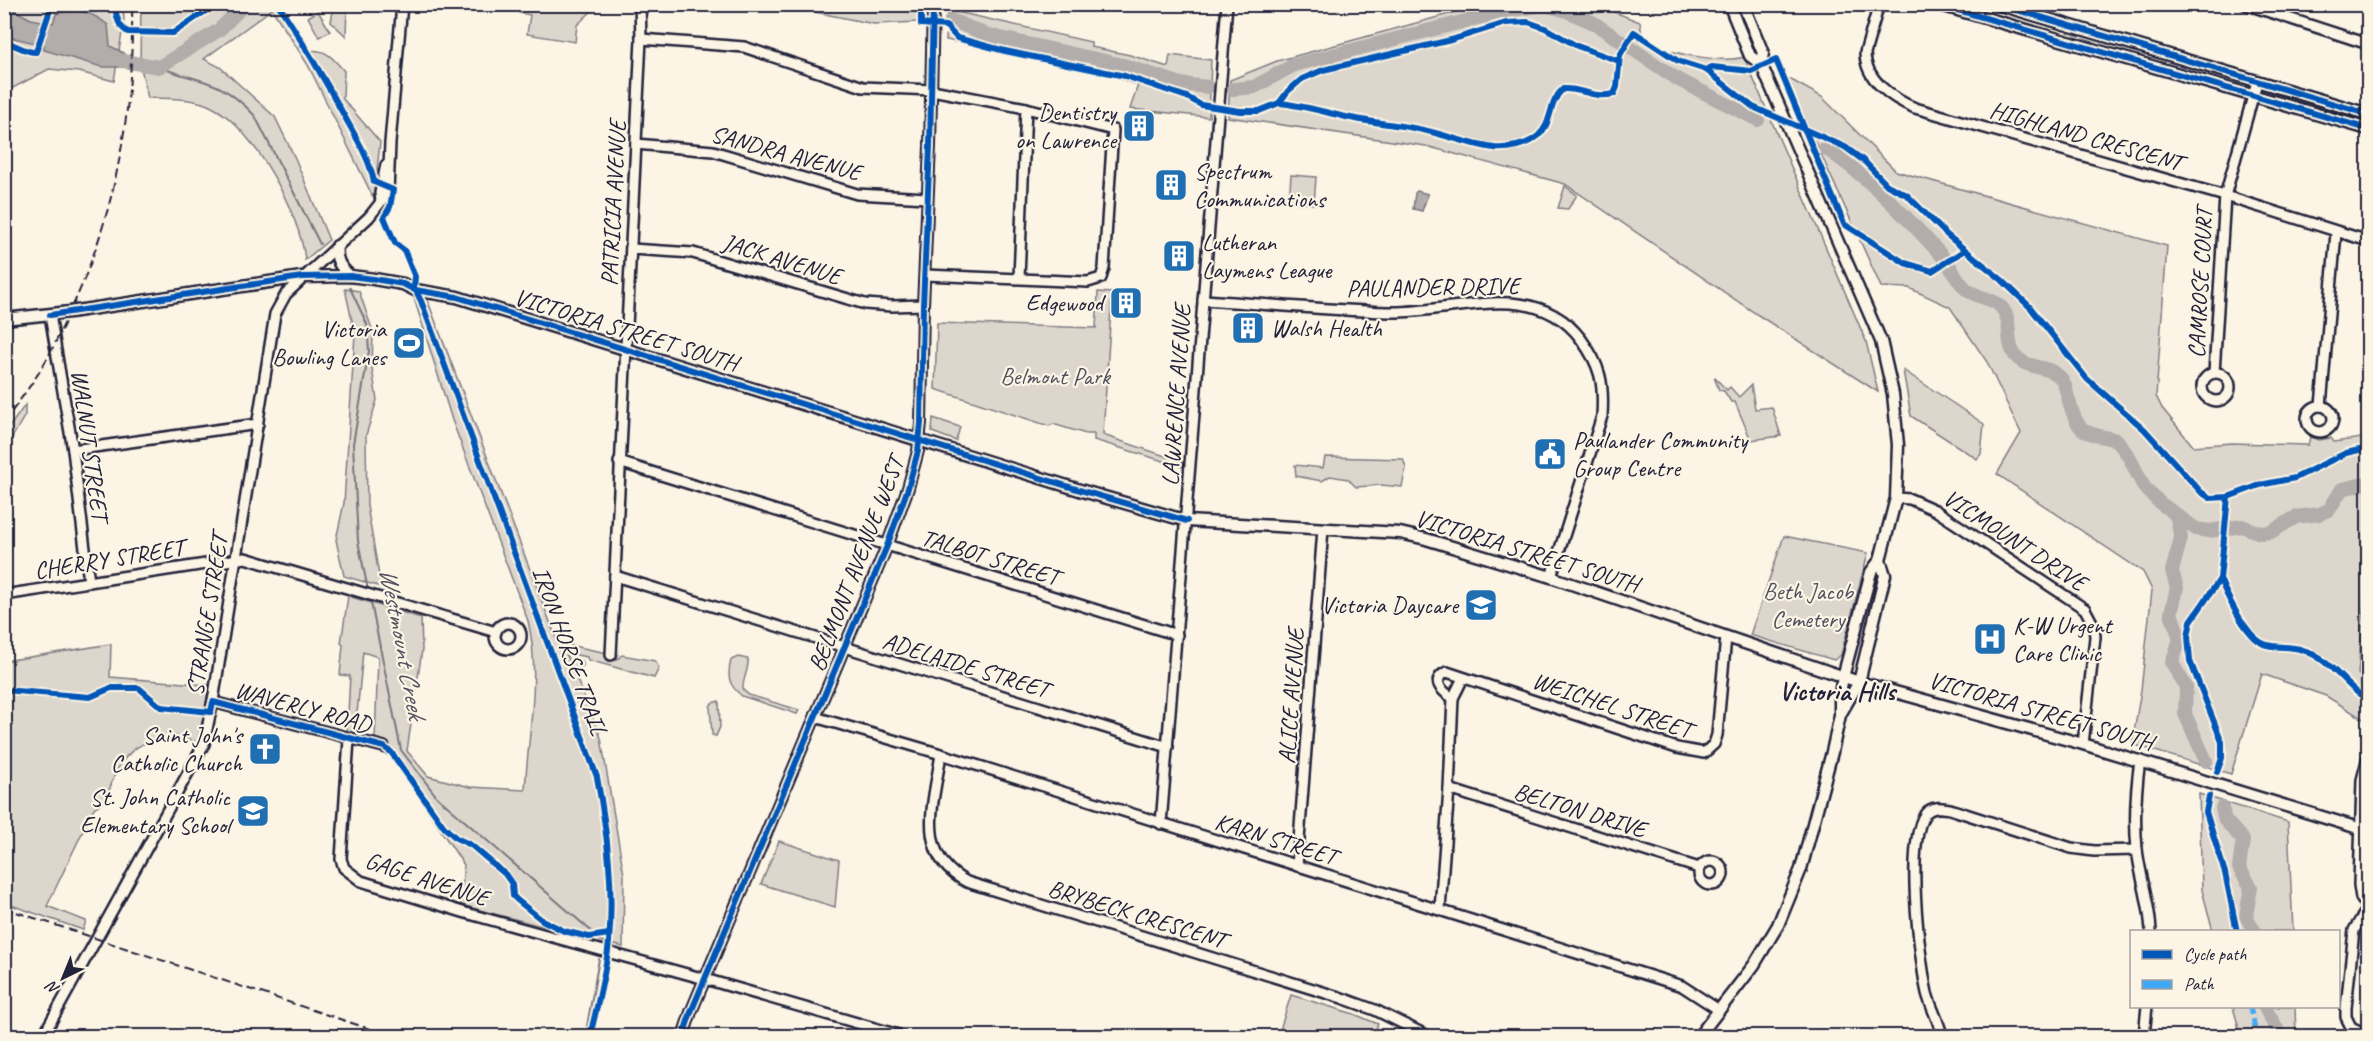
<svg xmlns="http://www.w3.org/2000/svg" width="2373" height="1041" viewBox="0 0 2373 1041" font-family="Caveat,sans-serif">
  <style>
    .green { fill: #dcd6cc; stroke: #7f7c84; stroke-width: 1.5 }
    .water { fill: #b2adab; stroke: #78757e; stroke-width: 1.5 }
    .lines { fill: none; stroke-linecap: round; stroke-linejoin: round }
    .stream { stroke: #78757e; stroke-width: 2 }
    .river { stroke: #b2adab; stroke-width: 14 }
    .minor-casing { stroke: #22223b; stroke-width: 14 }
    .major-casing { stroke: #22223b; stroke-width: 15 }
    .minor { stroke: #fcf5e5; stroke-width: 9 }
    .major { stroke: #fcf5e5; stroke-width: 10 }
    .rail { stroke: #22223b; stroke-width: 2; stroke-dasharray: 9 4.5; stroke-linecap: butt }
    .quiet { stroke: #3fa9f5; stroke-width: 4.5; stroke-dasharray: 9 4.5; stroke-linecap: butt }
    .cycleway-casing { stroke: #fcf5e5; stroke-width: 10 }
    .cycleway { stroke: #0057b8; stroke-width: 6 }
    .labels { text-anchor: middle; stroke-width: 4.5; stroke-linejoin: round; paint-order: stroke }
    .poi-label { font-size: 24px; fill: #22223b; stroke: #fcf5e5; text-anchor: end }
    .street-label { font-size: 24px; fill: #22223b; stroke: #fcf5e5 }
    .park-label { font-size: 24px; fill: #504f5f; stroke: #fcf5e5 }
    .water-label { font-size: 26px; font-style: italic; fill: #545362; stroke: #fcf5e5 }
    .neighbourhood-label { font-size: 26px; font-weight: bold; fill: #22223b; stroke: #fcf5e5 }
  </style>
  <rect width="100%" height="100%" fill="#fcf5e5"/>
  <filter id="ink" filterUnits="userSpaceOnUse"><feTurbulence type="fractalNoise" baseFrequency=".0167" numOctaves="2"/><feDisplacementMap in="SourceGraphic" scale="12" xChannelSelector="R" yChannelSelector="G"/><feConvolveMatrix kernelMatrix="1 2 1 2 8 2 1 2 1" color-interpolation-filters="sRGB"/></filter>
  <g filter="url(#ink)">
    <g class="green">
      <polygon points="4,5 123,5 124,21 114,81 79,72 49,69 5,92"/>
      <path d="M141,5h133l31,47c19,-6 28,6 39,19l-1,28 37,43 -6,57 -66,-134 -36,-56 -68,50 16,8 55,50 20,41 34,82 -24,20c-4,-45 -52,-133 -93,-153 -19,-10 -43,-8 -64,-9l-8,-34z"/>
      <polygon points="334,5 347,5 346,36 331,22"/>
      <polygon points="520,5 520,4 598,5 577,25 575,42 527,34 530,15 519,13"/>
      <polygon points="780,5 920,5 919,22 874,24"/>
      <path d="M1482,5h114l44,17 2,13c5,4 12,11 19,13 20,7 63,15 83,9l122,284 12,51 -120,-77 -193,-131 -139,-38 -198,-29 2,-37 47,-19z"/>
      <polygon points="948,10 1091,42 1091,47 1130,55 1168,67 1170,55 1211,60 1209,117 1130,109 1138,85 1101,73 946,40"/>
      <polygon points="318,11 330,31 319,37 308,17"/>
      <polygon points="1786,77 1822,97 1896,171 2167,246 2156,396 2162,408 2193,446 2232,443 2308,445 2310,437 2319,440 2331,438 2334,442 2368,437 2368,559 2358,674 2368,681 2368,722 2326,696 2262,674 2231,774 2132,744 2141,690 2152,590 2143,572 1997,474 2021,433 1987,362 1950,307 1909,288 1881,287"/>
      <polygon points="1291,175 1316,177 1314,204 1289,202"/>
      <polygon points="1565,186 1577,195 1568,209 1558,208"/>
      <polygon points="345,289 359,291 373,332 372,368 377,400 366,435 367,506 381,587 344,576 336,540 344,503 355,334"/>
      <polygon points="1098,292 1112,293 1103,435 1183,462 1183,467 1094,440 1094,434 1086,434 1053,424 1049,426 935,389 937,323 1096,328"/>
      <path d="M414,298l13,1 131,344 60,12 -3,6 7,-6 33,6 4,7 -5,10 -66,-18 -1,-3 -21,-4 3,8 9,-2 5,3v4l-10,4 28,68 23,137 -1,72 -163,-42 4,-40 -73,-109 -7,-2 2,-11 -11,-3 3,-83 -15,-5 -8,82 -8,-2 3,-56 -10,-1 3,-30 -2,-2 7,-47 73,22 1,32 -15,101 21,25 42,11 55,3c3,-55 16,-116 3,-169l-76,-201z"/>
      <polygon points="1903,370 1984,424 1981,454 1977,459 1911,416"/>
      <polygon points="1714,377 1727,390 1730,387 1739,397 1751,385 1755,409 1772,407 1781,436 1751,440 1735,402 1731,402 1724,391 1719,390"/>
      <polygon points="25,405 25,415 5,450 5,433"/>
      <polygon points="933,418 960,427 956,441 932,432"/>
      <polygon points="1325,457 1403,459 1406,468 1402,487 1381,485 1356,487 1348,479 1330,476 1322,481 1296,476 1295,465 1323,468"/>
      <polygon points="1784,536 1868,553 1841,655 1834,660 1750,635"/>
      <path d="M111,644l-1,33 99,8 -9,58 -24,-7 -3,4c-40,-4 -58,24 -66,59l-13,9 -47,98 39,15 -3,9 -78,-27v-242z"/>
      <path d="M738,657l10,2c1,12 -6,20 -5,31l6,5 50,15 -2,4 -55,-18c-14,-11 -15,-20 -11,-36z"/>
      <polygon points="719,701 720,727 716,736 712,735 710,707 712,703"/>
      <polygon points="2199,794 2288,822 2293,931 2213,931 2202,890"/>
      <polygon points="779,841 839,860 835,907 761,884"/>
      <polygon points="1291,995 1354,1014 1378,1024 1373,1036 1278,1036"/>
      <polygon points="2233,1007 2295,1007 2296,1036 2241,1036"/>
    </g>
    <g class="water">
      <path d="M4,5l27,14 22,4 3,-9c20,-7 36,-2 52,11l2,21 14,7 -1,14h-21l-58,-17v-5l-39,-9z"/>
      <polygon points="1417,191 1428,194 1422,211 1413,209 1415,193"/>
    </g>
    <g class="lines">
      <g class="stream">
        <path d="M159,67c44,17 60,10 96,49l65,128"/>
        <polyline points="350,288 367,324 369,351 353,444 358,541 368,590"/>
        <polyline points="370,598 401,750 437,797 590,930"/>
        <polyline points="587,1026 599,959"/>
      </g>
      <g class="river">
        <polyline points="910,4 918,7"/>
        <polyline points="951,20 987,35 1123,65 1181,84 1208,87"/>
        <polyline points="123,61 159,67 219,30 245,4"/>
        <polyline points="1233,89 1254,87 1294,65 1505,11 1545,5 1567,11 1594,23 1677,79 1758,120"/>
        <path d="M1825,148c42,27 84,71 117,108 9,10 15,24 24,33 10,9 24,8 33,16 15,13 6,32 14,47 10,19 33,11 47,25 5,5 6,13 8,21 11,37 13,33 49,42l12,17 15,30 16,16 36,26 13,2 33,-5 18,7 11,-1 25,-15 23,-3 10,-4 13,-21 26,-6"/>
        <polyline points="2176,514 2181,538 2172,571 2177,588 2171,613 2180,639 2172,663 2186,687 2185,714 2206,761"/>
        <polyline points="2222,808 2225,820 2243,840 2239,868 2251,887 2246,916 2255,932"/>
        <polyline points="2264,1006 2277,1029 2277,1036"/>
      </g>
      <g class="minor-casing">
        <g id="minor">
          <path d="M1879,4l-14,49c0,27 28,46 50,55l310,88 143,45"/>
          <polyline points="2245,4 2368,44"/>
          <polyline points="641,39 744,47 863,87 932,90 1026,108 1113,130 1104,268 1101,278 1088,282 925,275"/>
          <polyline points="636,144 713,151 857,194 927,198"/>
          <polyline points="381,201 380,193 386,165"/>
          <polyline points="631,249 693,253 865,304 892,306 923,305"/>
          <polyline points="1019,278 1026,108"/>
          <path d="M1203,300c62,4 124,10 186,12 65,2 146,-35 192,27 20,27 23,44 21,77l-51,161"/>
          <polyline points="50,315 73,450 89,582"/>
          <polyline points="2214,373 2225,196 2257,82"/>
          <circle cx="2216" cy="387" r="14"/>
          <polyline points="2321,406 2336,233"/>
          <circle cx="2320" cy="419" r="13"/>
          <polyline points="73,450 258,424"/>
          <polyline points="619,462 1177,635"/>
          <polyline points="1896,498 1910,499 1935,510 2085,609 2094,626 2095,637 2083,744"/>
          <polyline points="615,576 1168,747"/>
          <polyline points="4,595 245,558 496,632"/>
          <circle cx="508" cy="636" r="13"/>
          <polyline points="611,655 641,39 640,4"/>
          <path d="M1453,698c-10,-6 -24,-18 -6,-26l230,76 27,5 10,-9 3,-9 9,-98"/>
          <polyline points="213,702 384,747"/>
          <polyline points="815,717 941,754 1682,986 1719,1010"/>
          <polyline points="349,739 341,859 344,868 361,881 466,913 705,979 902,1036"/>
          <path d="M941,754c-7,48 -27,101 26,128l375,116 33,12 53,26"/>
          <polyline points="2368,757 2362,780 2359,885 2361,898 2368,909"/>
          <path d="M2140,760c-4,29 -6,60 -3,89 3,28 13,54 14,83"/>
          <polyline points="1449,789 1699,868"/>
          <polyline points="1161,824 1227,4"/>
          <circle cx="1711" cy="873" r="12"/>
          <polyline points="1297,866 1323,529"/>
          <polyline points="2368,908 2354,930 2346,1008 2346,1017 2351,1027 2368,1035"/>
          <polyline points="1440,909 1449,789 1453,698 1463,678"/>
          <polyline points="43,1036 204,744 214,695 275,314 286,294 369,217 388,193 390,143 402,4"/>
          <polyline points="683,1036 691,1012 887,546 908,488 918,451 921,423 923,305 930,146 933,4"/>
          <path d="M1942,1036c-3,-15 -11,-28 -15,-43 -7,-32 -24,-161 1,-182 7,-5 15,-3 22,-2l121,39 23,3 43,-1"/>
          <polyline points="2144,1036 2147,1006"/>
        </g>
      </g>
      <g class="major-casing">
        <g id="major">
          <polyline points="1743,4 1763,53 1761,64"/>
          <polyline points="1937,4 2368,129"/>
          <polyline points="1997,4 2368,114"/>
          <path d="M337,246c-2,14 3,21 13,30"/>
          <polyline points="4,319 70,312 302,277 350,276 374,279 403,284 415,290 457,297 1083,491 1187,521 1400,533 1426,539 1551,577 1859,682 2083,744 2368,831"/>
          <polyline points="1841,713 1859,682 1885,575 1880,560"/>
          <polyline points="1699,1036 1754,965 1778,925 1801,869 1832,752 1840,715 1840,693 1843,677 1871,572 1880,560 1896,498 1898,445 1893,394 1881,341 1761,64 1750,56 1729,4"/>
        </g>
      </g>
      <use href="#minor" class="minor"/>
      <use href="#major" class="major"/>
      <g class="rail">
        <path d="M4,422c11,-15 22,-30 32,-45 11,-17 20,-35 28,-53 50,-100 70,-208 68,-320"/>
        <polyline points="4,908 391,1036"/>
      </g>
      <polyline class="quiet" points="2250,1006 2257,1036"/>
      <g class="cycleway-casing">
        <g id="cycleway">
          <path d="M114,4c3,12 3,22 14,28l45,1 43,-29"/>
          <path d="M278,4c25,38 47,76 68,115 11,20 24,41 28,63l19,8 -3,17 -6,10 11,26 9,7 11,27 -1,10 7,14 176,476c10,54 17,109 12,165 -3,31 -12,64 -19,94"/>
          <polyline points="921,4 921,24 946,26 957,38 1005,51 1125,76 1187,97 1201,105 1240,111 1259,111 1279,103 1288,91 1302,79 1323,70 1451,40 1506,23 1528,22 1545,28 1577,46 1619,61"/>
          <polyline points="1937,4 2368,129"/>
          <polyline points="1997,4 2368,114"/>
          <path d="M4,42c12,2 22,11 32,10l16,-48"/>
          <polyline points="1706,70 1712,67 1751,71 1776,60 1844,224 1905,263 1932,271 1965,250"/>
          <path d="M1279,103c23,2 44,9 67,14 25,6 52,7 77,13 24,5 47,15 72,18 14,1 32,-3 43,-12 15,-13 10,-34 25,-47 20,-1 29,10 51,5l3,-7 3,-32 14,-23 44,29 28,9 47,37 92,40 19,14 23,24 20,10 40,40 55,45 28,27 57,72 57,50 57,63 9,6 18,-1 32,-12 35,-7 51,-25 22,-5"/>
          <polyline points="50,315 302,277 350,276 374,279 403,284 415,290 457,297 1083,491 1187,521"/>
          <path d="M2220,579c7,17 28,62 47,66 19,4 29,-1 49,11 20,11 32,33 52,44"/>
          <polyline points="4,690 90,697 111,688 139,688 161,707 211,712 213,702 384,747 391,752 444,827 456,838 471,845 505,874 512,884 513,896 517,900 542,920 564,931 589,937 609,934"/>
          <polyline points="2217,772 2222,758 2222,742 2190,661 2188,636 2191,621 2220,579 2228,497"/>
          <polyline points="2209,796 2206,812 2225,873 2237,932"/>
          <polyline points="683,1036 691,1012 887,546 908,488 918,451 921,423 923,305 930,146 933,4"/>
        </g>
      </g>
      <use href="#cycleway" class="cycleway"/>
    </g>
  </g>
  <defs>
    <g id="building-square" transform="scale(1.725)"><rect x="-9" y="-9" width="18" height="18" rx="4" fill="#1f6fb2" stroke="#fcf5e5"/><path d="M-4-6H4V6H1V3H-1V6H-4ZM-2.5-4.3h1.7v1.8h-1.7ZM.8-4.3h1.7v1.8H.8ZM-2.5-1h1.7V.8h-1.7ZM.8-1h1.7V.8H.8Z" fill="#fff"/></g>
    <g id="stadium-square" transform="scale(1.725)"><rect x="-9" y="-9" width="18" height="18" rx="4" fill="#1f6fb2" stroke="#fcf5e5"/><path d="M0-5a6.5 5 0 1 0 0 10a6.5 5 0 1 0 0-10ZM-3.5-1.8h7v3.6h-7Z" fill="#fff"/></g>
    <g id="civic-square" transform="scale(1.725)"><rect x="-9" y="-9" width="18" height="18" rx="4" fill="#1f6fb2" stroke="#fcf5e5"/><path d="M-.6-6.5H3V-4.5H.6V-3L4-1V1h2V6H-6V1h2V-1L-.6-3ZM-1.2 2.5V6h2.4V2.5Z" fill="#fff"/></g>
    <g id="school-square" transform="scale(1.725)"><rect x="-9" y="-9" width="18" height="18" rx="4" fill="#1f6fb2" stroke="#fcf5e5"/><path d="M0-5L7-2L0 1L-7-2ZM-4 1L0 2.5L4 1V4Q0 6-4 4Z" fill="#fff"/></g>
    <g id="hospital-square" transform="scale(1.725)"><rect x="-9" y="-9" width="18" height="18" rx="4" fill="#1f6fb2" stroke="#fcf5e5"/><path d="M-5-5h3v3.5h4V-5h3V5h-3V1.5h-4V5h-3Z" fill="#fff"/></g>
    <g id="church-square" transform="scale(1.725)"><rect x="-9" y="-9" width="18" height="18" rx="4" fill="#1f6fb2" stroke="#fcf5e5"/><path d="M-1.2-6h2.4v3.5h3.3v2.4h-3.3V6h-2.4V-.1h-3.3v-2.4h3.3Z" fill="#fff"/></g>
  </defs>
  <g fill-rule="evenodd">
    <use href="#building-square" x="1139" y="126"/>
    <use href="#building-square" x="1171" y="185"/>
    <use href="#building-square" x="1179" y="256"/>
    <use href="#building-square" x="1126" y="303"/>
    <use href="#building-square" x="1248" y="328"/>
    <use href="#stadium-square" x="409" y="343"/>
    <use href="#civic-square" x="1550" y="454"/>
    <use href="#school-square" x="1481" y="605"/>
    <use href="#hospital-square" x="1990" y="639"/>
    <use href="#church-square" x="265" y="749"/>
    <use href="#school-square" x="253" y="811"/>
  </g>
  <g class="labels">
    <g class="poi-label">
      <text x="1116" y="120">Dentistry<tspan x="1116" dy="28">on Lawrence</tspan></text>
      <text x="1194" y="179" text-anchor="start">Spectrum<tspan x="1194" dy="28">Communications</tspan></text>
      <text x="1202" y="250" text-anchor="start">Lutheran<tspan x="1202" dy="28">Laymens League</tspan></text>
      <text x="1103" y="311">Edgewood</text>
      <text x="1271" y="336" text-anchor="start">Walsh Health</text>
      <text x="386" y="337">Victoria<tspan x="386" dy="28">Bowling Lanes</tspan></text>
      <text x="1573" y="448" text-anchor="start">Paulander Community<tspan x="1573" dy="28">Group Centre</tspan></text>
      <text x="1458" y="613">Victoria Daycare</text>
      <text x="2013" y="633" text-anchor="start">K-W Urgent<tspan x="2013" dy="28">Care Clinic</tspan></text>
      <text x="242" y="743">Saint John's<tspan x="242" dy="28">Catholic Church</tspan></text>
      <text x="230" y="805">St. John Catholic<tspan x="230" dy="28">Elementary School</tspan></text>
    </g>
    <g class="street-label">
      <text transform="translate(2086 136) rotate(16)" y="8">HIGHLAND CRESCENT</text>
      <text transform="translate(786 153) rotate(15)" y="8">SANDRA AVENUE</text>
      <text transform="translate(613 203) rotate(-87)" y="8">PATRICIA AVENUE</text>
      <text transform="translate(782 259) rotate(17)" y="8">JACK AVENUE</text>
      <text transform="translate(2200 283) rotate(-87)" y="8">CAMROSE COURT</text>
      <text transform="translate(1433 287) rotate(-1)" y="8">PAULANDER DRIVE</text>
      <text transform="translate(626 330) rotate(17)" y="8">VICTORIA STREET SOUTH</text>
      <text transform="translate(1176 395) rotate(-86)" y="8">LAWRENCE AVENUE</text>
      <text transform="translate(90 445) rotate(82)" y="8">WALNUT STREET</text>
      <text transform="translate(2015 540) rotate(33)" y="8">VICMOUNT DRIVE</text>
      <text transform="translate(1527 551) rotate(17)" y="8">VICTORIA STREET SOUTH</text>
      <text transform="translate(990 557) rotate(17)" y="8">TALBOT STREET</text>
      <text transform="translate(109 559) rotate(-9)" y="8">CHERRY STREET</text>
      <text transform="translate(856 564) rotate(-69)" y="8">BELMONT AVENUE WEST</text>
      <text transform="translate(207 615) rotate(-81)" y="8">STRANGE STREET</text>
      <text transform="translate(570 651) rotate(70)" y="8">IRON HORSE TRAIL</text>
      <text transform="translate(966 665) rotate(17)" y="8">ADELAIDE STREET</text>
      <text transform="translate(1291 696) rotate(-86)" y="8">ALICE AVENUE</text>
      <text transform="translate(1612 705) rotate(18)" y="8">WEICHEL STREET</text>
      <text transform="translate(303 707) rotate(15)" y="8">WAVERLY ROAD</text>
      <text transform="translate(2041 711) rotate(16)" y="8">VICTORIA STREET SOUTH</text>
      <text transform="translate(1580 810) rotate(17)" y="8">BELTON DRIVE</text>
      <text transform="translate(1276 839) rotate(17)" y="8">KARN STREET</text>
      <text transform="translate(427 879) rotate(18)" y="8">GAGE AVENUE</text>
      <text transform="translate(1137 914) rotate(17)" y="8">BRYBECK CRESCENT</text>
    </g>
    <g class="park-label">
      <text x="1055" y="384">Belmont Park</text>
      <text x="1808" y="599">Beth Jacob<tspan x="1808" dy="28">Cemetery</tspan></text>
    </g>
    <g class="water-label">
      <text transform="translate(403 643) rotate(79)" y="9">Westmount Creek</text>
    </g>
    <g class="neighbourhood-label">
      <text x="1837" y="700">Victoria Hills</text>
    </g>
  </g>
  <rect width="2373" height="1041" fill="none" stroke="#fcf5e5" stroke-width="24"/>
  <rect x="12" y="12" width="2349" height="1017" fill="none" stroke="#22223b" stroke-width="2" filter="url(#ink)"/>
  <rect x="2130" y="930" width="210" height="78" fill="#fcf5e5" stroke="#a5a1a1" stroke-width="1.5"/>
  <rect x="2142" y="950" width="30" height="9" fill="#0057b8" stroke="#a5a1a1" stroke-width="1.5"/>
  <text x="2184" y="960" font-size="18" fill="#22223b">Cycle path</text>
  <rect x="2142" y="980" width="30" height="9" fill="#3fa9f5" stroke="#a5a1a1" stroke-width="1.5"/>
  <text x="2184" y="990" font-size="18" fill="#22223b">Path</text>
  <g transform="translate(63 978) rotate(223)" stroke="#fcf5e5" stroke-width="4.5" paint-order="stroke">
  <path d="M0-4.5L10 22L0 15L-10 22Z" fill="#22223b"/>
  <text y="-9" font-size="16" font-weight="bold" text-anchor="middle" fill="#22223b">N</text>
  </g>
</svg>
